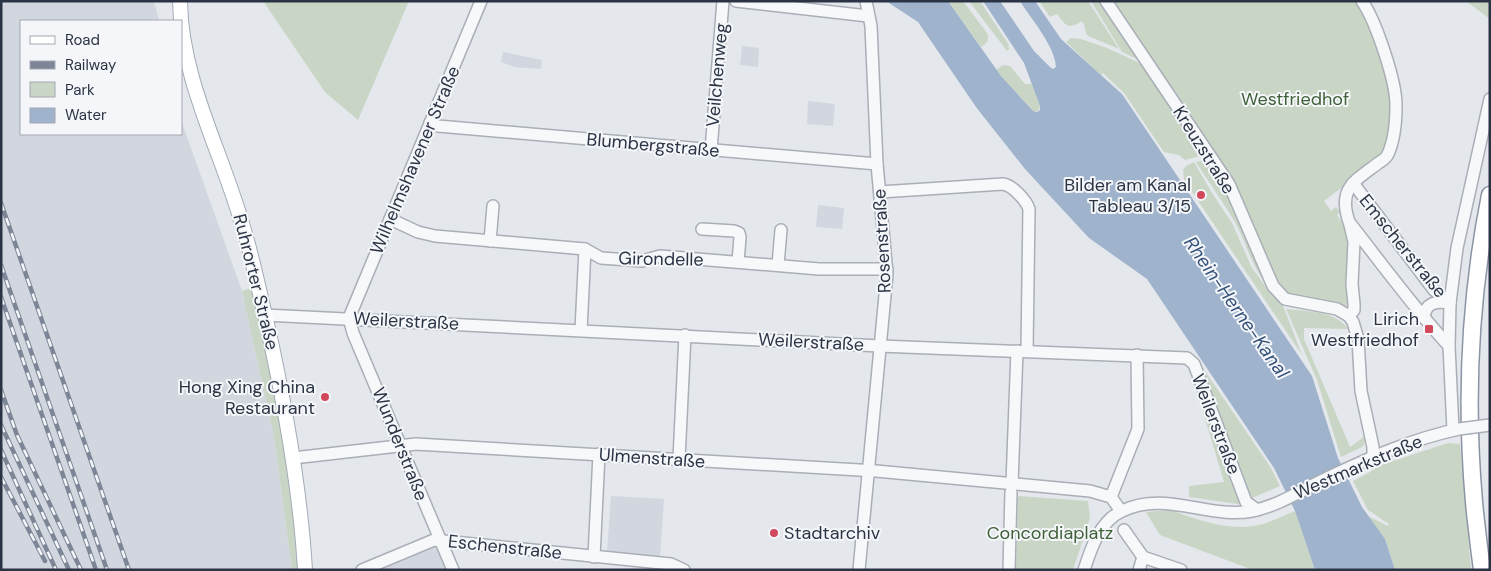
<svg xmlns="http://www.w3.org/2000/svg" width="1491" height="571" viewBox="0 0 1491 571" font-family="'DM Sans',sans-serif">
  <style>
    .built { fill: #d2d6de }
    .green { fill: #c9d6c5 }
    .water { fill: #9fb4cc }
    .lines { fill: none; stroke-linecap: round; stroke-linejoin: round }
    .minor-casing { stroke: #a9aeb7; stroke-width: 14 }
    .major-casing { stroke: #a3abb8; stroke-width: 16 }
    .highway-casing { stroke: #8b94a3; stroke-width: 19 }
    .minor { stroke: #f7f8fa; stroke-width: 11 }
    .major { stroke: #fff; stroke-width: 14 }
    .highway { stroke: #fff; stroke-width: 16 }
    .rail-casing { stroke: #7d8696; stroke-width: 4.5 }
    .rail { stroke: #f4f6f9; stroke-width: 2.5; stroke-dasharray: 8; stroke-linecap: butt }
    .minor-bridge-casing { stroke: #a9aeb7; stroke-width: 14; stroke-linecap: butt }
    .minor-bridge { stroke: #f7f8fa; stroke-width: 11 }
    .poi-dot { fill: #d1495b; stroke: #f4f6f9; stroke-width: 2 }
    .labels { text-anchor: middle; stroke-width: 4; stroke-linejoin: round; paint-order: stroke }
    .street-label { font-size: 18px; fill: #2b3445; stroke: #f4f6f9 }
    .park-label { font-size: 18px; fill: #3f6138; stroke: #f4f6f9 }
    .poi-label { font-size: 18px; fill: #2b3445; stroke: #f4f6f9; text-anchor: end }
    .water-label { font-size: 19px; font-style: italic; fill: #34527a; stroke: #f4f6f9 }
  </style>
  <rect width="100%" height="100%" fill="#e4e7ec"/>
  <g class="built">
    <polygon points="1,1 154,1 159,21 21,21 21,134 181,134 181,120 242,291 274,436 292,570 1,570"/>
    <polygon points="742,46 759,48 758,67 740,65"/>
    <polygon points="503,52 542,60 541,69 515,67 501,62"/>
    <polygon points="808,101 835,104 833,126 807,124"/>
    <polygon points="818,205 844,208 842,229 816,227"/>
    <polygon points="611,496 664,499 660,556 607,553"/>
    <polygon points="436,546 446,570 380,570"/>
  </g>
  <g class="green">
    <polygon points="263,1 409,1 358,120 325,92"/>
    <path d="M948,1h15l24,32c3,7 -1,11 -6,14z"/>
    <polygon points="969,1 980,1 1009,45 1008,47 1010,48 1007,51"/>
    <path d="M1039,1h49l31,48 -31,-13c-4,-5 -2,-10 -6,-15 -14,9 -16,5 -25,-7l-7,3z"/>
    <polygon points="1091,1 1103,1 1139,60 1122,52"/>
    <polygon points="1110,1 1359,1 1371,22 1395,105 1385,155 1324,201 1331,211 1336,207 1340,212 1337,215 1347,229 1351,239 1349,308 1336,302 1293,295 1283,290 1277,284 1255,236"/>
    <polygon points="1466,1 1490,1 1490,19"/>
    <polygon points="1071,38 1081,39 1107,48 1142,64 1204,155 1185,160 1179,155 1164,152 1124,93 1103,73 1101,75 1066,42"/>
    <polygon points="1003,65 1010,66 1025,84 1032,84 1040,106 1038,111 1033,111 1001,76 996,70"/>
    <path d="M1205,160l5,2 66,132c-24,-22 -26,-43 -40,-70 -12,-21 -27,-41 -40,-62z"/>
    <polygon points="1194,162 1212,193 1232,223 1252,268 1266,287 1279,300 1284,308 1302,355 1184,180 1183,170 1186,166"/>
    <polygon points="254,287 288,459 299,570 292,570 274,436 242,291"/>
    <path d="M1287,309c24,3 45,1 62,20l-45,-1v11l46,108 15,-11 -1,9 -2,2 -21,10 -24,-77 -30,-69z"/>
    <polygon points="1194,355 1271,468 1280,486 1238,504 1189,497 1189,486 1224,482 1189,365"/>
    <polygon points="1448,443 1460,444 1471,570 1395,570 1385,539 1368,516 1388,526 1389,524 1368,510 1353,481 1370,472 1378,466"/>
    <polygon points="1018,496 1088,501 1090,518 1073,570 1016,570"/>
    <path d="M1171,510c26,10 55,20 83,16 14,-2 28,-10 41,-15l20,59h-62l-93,-35 -14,-23z"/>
  </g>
  <path class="water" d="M886,1h62l53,75 32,35 4,1 3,-2v-4l-16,-43 -41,-62h17l34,50 17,17 2,1 3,-2c-1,-21 -25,-48 -36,-66h15l26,38 61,55 190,282 26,82 24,49 23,32 10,31h-80l-20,-59 -21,-43 -127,-189 -58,-41 -64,-69 -49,-62 -58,-85z"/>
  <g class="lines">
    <g class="minor-casing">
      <g id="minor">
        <polyline points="736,1 868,16"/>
        <polyline points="1106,1 1229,184 1273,286 1285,299 1337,309 1349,316 1353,322 1358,339 1361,391 1373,447 1373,457"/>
        <path d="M1362,1c14,20 34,80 34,104 0,15 -2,36 -8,49 -2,5 -7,7 -11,10 -24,18 -39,25 -28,58 33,42 64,85 100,124"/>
        <polyline points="430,123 438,126 877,164"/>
        <polyline points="711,150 723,1"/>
        <polyline points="1353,183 1434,290 1450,303"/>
        <path d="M880,192l123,-8c9,1 23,16 26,25l-2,142"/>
        <polyline points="390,219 418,232 435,236 585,249 601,258 642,261 660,256 819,269 887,269"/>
        <polyline points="702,229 734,231 739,233 740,237 738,262"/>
        <polyline points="490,241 493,206"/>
        <polyline points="778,265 781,230"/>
        <polyline points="265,315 880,346 1187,358 1194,364 1246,502 1257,510"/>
        <polyline points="1349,316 1354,310 1354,304 1352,284 1354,242 1350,225"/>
        <path d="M1424,318c1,-16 13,-17 26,-15"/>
        <polyline points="581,330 585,249"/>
        <polyline points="1453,430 1449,346 1450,303 1457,248 1490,99"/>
        <polyline points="293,458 416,444 876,471 1090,491 1111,497 1121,511"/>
        <polyline points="679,459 685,335"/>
        <polyline points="1012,483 1017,351"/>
        <polyline points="1111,497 1138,429 1137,355"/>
        <polyline points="1124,530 1143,557 1181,570"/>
        <polyline points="594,557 599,454"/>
        <polyline points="362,570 434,540 671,564 684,570"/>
        <polyline points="453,570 353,333 349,318 481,1"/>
        <polyline points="859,570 887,274 877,164 871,26 866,1"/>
        <polyline points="1009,570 1011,492"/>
        <path d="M1084,570c7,-22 16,-49 38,-59 43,-21 86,8 130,0 26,-5 50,-21 73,-32 44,-21 87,-40 134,-50"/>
        <polyline points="1139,570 1143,557"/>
      </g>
    </g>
    <g class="major-casing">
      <path id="major" d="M180,1c1,79 42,151 63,226 9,29 15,59 22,88 19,84 35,169 40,255"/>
    </g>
    <g class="highway-casing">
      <path id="highway" d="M1482,570c-3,-23 -6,-46 -8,-68 -9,-102 -4,-207 16,-307"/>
    </g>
    <use href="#minor" class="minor"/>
    <use href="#major" class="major"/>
    <use href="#highway" class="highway"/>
    <g class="rail-casing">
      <g id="rail">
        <polyline points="1,203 129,570"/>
        <polyline points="1,265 107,570"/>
        <polyline points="1,297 96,570"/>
        <polyline points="1,390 17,435 81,570"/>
        <polyline points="1,425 69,570"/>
        <polyline points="1,450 56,570"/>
        <polyline points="1,477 45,561"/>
      </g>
    </g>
    <use href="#rail" class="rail"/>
    <g class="minor-bridge-casing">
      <polyline id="minor-bridge" points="1459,429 1490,425"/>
    </g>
    <use href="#minor-bridge" class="minor-bridge"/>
  </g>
  <g class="poi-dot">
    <circle cx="1201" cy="195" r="5"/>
    <rect x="1424" y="324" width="10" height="10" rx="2.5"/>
    <circle cx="325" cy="397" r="5"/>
    <circle cx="774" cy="533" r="5"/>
  </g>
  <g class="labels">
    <g class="street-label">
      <text transform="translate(717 75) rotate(-85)" y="6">Veilchenweg</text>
      <text transform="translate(653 145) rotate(5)" y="6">Blumbergstraße</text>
      <text transform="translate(1204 150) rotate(58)" y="6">Kreuzstraße</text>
      <text transform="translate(415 160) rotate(-67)" y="6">Wilhelmshavener Straße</text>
      <text transform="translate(882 241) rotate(-93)" y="6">Rosenstraße</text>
      <text transform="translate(1403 246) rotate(51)" y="6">Emscherstraße</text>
      <text transform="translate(661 259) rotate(1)" y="6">Girondelle</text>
      <text transform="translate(256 282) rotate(76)" y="6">Ruhrorter Straße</text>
      <text transform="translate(406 321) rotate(3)" y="6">Weilerstraße</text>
      <text transform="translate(811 342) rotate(3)" y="6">Weilerstraße</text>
      <text transform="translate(1216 424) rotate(69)" y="6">Weilerstraße</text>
      <text transform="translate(400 444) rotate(68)" y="6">Wunderstraße</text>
      <text transform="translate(652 458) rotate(4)" y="6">Ulmenstraße</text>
      <text transform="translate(1358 467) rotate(-23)" y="6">Westmarkstraße</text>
      <text transform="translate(505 547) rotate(6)" y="6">Eschenstraße</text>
    </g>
    <g class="park-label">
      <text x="1295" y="105">Westfriedhof</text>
      <text x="1050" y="539">Concordiaplatz</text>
    </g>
    <g class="poi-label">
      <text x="1191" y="191">Bilder am Kanal<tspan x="1191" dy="21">Tableau 3/15</tspan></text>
      <text x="1419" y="325">Lirich<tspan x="1419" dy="21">Westfriedhof</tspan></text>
      <text x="315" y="393">Hong Xing China<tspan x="315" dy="21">Restaurant</tspan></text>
      <text x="784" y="539" text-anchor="start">Stadtarchiv</text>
    </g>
    <g class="water-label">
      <text transform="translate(1237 307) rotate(55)" y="7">Rhein-Herne-Kanal</text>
    </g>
  </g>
  <rect width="1491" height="571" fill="none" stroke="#2b3445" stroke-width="5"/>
  <rect x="20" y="20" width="162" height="115" fill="#f4f6f9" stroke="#a4a8b1"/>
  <rect x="30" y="36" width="25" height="8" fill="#ffffff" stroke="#a4a8b1"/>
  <text x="65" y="45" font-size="15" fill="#2b3445">Road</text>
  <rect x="30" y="61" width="25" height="8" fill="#7d8696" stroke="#a4a8b1"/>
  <text x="65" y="70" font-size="15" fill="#2b3445">Railway</text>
  <rect x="30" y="82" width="25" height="15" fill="#c9d6c5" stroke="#a4a8b1"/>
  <text x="65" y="95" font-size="15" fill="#2b3445">Park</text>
  <rect x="30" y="108" width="25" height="15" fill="#9fb4cc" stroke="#a4a8b1"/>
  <text x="65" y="120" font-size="15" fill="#2b3445">Water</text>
</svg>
